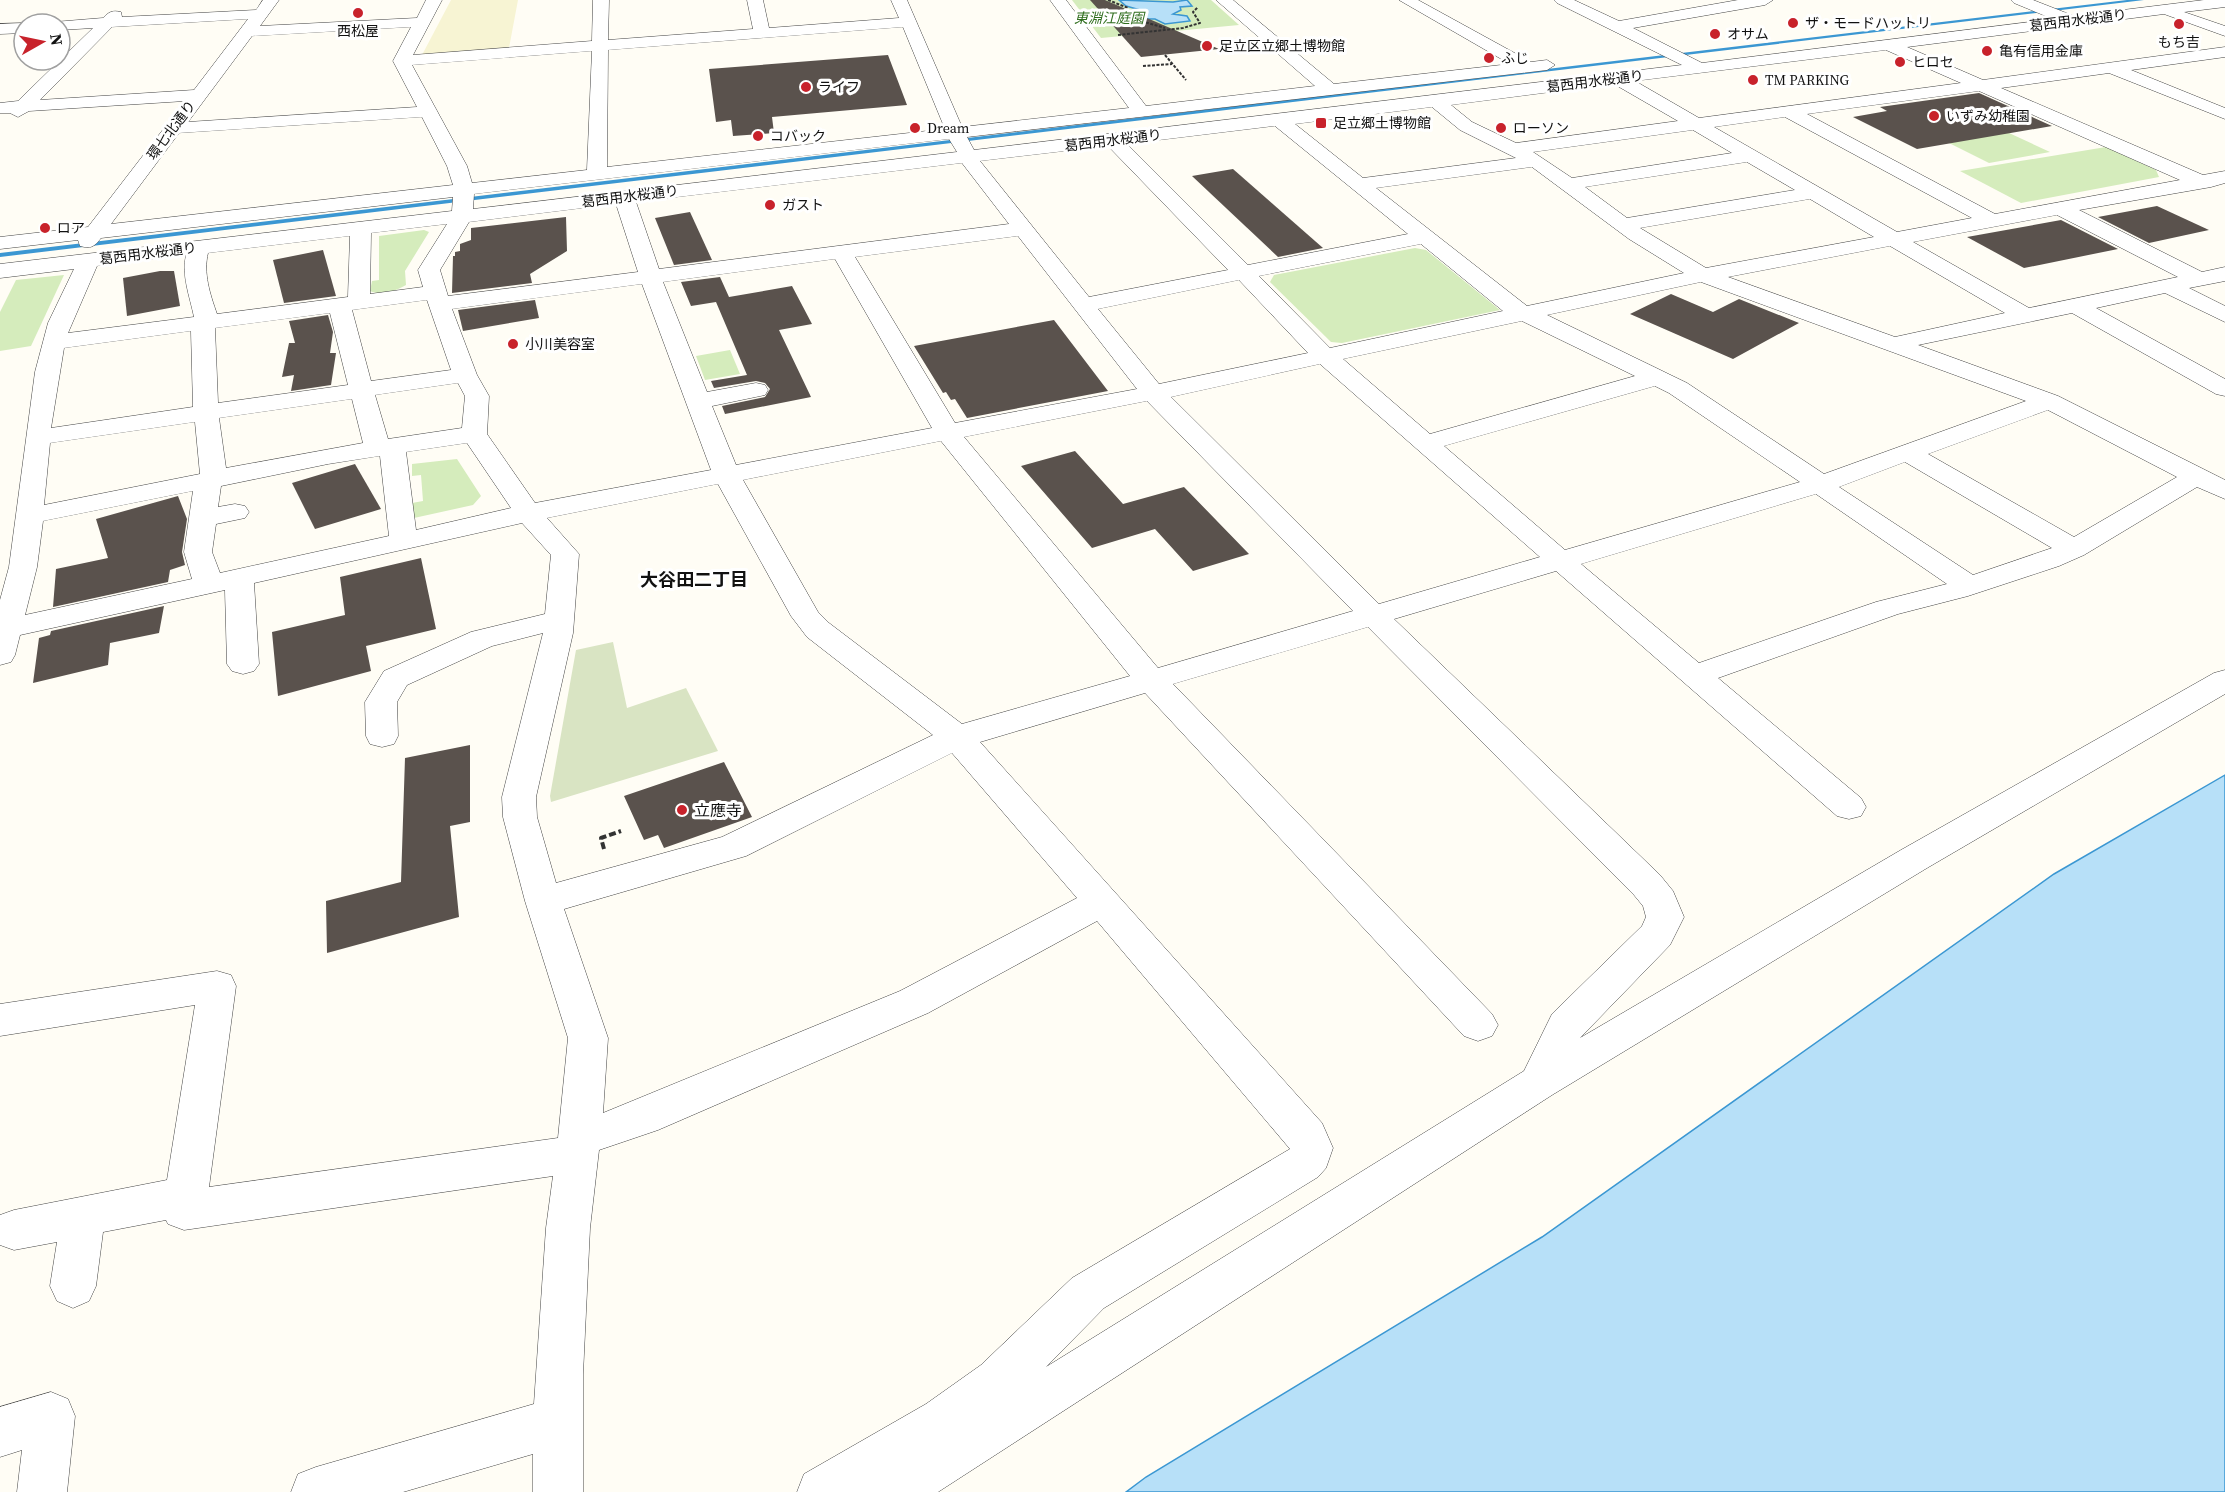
<svg xmlns="http://www.w3.org/2000/svg" width="2225" height="1492" viewBox="0 0 2225 1492" font-family="'Source Serif 4','Noto Sans JP',serif">
  <style>
    .farmland { fill: #f7f4d3 }
    .green { fill: #d5ecbc }
    .cemetery { fill: #d9e4c3 }
    .water { fill: #b7e0f8; stroke: #3b97d2; stroke-width: 1.5 }
    .lines { fill: none; stroke-linecap: round; stroke-linejoin: round }
    .stream { fill: #3b97d2; fill-rule: evenodd }
    .building { fill: #5a524d }
    .minor-casing { stroke: #444; stroke-width: 1 }
    .path-far1 { stroke: #333; stroke-width: 2; stroke-dasharray: 3 1.5; stroke-linecap: butt }
    .path { stroke: #333; stroke-width: 4; stroke-dasharray: 7 3; stroke-linecap: butt }
    .minor { fill: #fff; fill-rule: evenodd }
    .poi-dot { fill: #c8222b; stroke: #fff; stroke-width: 2 }
    .labels { text-anchor: middle; stroke-width: 6; stroke-linejoin: round; paint-order: stroke }
    .far-park-label { font-size: 14px; font-style: italic; fill: #2e6d1d; stroke: #fff }
    .far-street-label { font-size: 14px; fill: #111; stroke: #fff }
    .far-poi-label { font-size: 14px; fill: #111; stroke: #fff; text-anchor: start }
    .poi-label { font-size: 16px; fill: #111; stroke: #fff; text-anchor: start }
    .neighbourhood-label { font-size: 18px; font-weight: bold; fill: #111; stroke: #fff }
  </style>
  <rect width="100%" height="100%" fill="#fffdf5"/>
  <polygon class="farmland" points="451,0 518,0 509,48 422,55"/>
  <g class="green">
    <polygon points="1072,0 1211,0 1239,25 1101,38"/>
    <polygon points="1970,115 2050,152 1989,163 1911,124"/>
    <polygon points="2106,147 2156,170 2159,177 2021,203 1960,171"/>
    <path d="M424,230l5,2 -24,39 1,14c-10,6 -25,11 -36,6l2,-10 7,-1v-44z"/>
    <polygon points="1415,248 1426,250 1500,310 1342,343 1331,342 1270,282 1274,275"/>
    <polygon points="64,275 31,346 0,351 0,312 16,280"/>
    <polygon points="730,350 740,374 705,380 696,356"/>
    <polygon points="457,459 481,496 473,505 414,518 412,503 423,501 421,475 412,476 412,464"/>
  </g>
  <polygon class="cemetery" points="613,642 627,708 686,688 718,751 551,802 550,796 576,650"/>
  <g class="water">
    <polygon points="1119,0 1173,2 1187,0 1192,6 1180,7 1181,10 1173,14 1187,16 1190,21 1165,24 1155,19 1141,19 1129,12 1137,9 1126,6"/>
    <polygon points="2225,775 2225,1492 1126,1492 1146,1477 1542,1237 2054,874"/>
  </g>
  <g class="lines">
    <polygon class="stream" points="2127,0 2144,0 0,257 0,253"/>
  </g>
  <g class="building">
    <polygon points="1090,0 1105,0 1219,49 1141,57"/>
    <polygon points="888,55 907,105 772,117 774,133 733,136 731,120 716,122 709,69"/>
    <polygon points="1979,93 2052,126 1917,149 1853,117 1887,111 1880,107"/>
    <polygon points="1233,169 1323,248 1278,257 1192,176"/>
    <polygon points="2157,206 2209,230 2149,243 2098,217"/>
    <polygon points="690,212 712,260 674,265 655,218"/>
    <polygon points="566,217 567,251 530,274 532,283 452,293 453,256 455,256 455,252 460,251 460,244 471,240 471,228"/>
    <polygon points="2061,220 2118,249 2024,268 1967,237"/>
    <polygon points="323,250 336,296 284,303 273,260"/>
    <polygon points="160,271 174,271 180,306 127,316 123,278"/>
    <polygon points="720,277 729,297 792,286 812,324 779,330 811,397 725,414 722,406 765,397 770,389 765,383 756,381 714,388 711,381 747,375 716,302 691,306 681,282"/>
    <polygon points="1671,294 1713,312 1739,299 1799,323 1733,359 1630,314"/>
    <polygon points="535,300 539,318 463,331 458,310"/>
    <polygon points="328,315 333,332 330,353 336,353 331,385 291,391 294,375 282,377 289,343 295,343 289,321"/>
    <polygon points="1054,320 1108,391 967,418 955,399 951,400 946,392 943,393 914,346"/>
    <polygon points="1075,451 1123,504 1184,487 1249,554 1193,571 1155,529 1092,548 1021,466"/>
    <polygon points="355,464 381,509 315,529 292,483"/>
    <polygon points="178,496 187,519 182,552 185,565 170,570 168,582 53,607 56,569 108,558 96,519"/>
    <polygon points="421,558 436,629 366,646 371,671 278,696 272,632 345,615 340,577"/>
    <polygon points="164,606 159,633 110,643 108,665 33,683 39,638 50,635 51,631"/>
    <polygon points="470,745 470,822 450,826 459,917 327,953 326,901 401,882 405,758"/>
    <polygon points="724,762 752,817 664,848 658,835 644,840 624,796"/>
  </g>
  <g class="lines">
    <g class="minor-casing">
      <g id="minor">
        <path d="M263,0h16l-19,26 157,-8 9,-18h16l-29,55 179,-14 1,-41h16l-1,40 145,-11 -6,-29h16l6,28 130,-10 -8,-18h16l55,127 167,-19 -79,-108h16l80,106 169,-20 -99,-86h17l101,84 176,-20 -111,-64h19l113,62 16,-2 8,5 -8,5 -580,67 7,13 708,-85 -125,-62 -3,-3h20l45,21 119,-21h35l-8,5 -132,23 69,35 351,-44 -39,-16 -3,-3h22l41,16 130,-16h21v7l-41,5 41,14v10l-61,-22 -257,33 76,33 242,-33v10l-94,13 94,38v11l-116,-46 -108,15 202,87 22,-4v12l-14,4 -132,23 123,62 23,-5v14l-36,7 36,18v16l-60,-29 -69,15 129,71v17l-9,-2 -144,-81 -154,32 140,51 167,84v19l-28,-12 -113,68 -25,11 -91,30 -70,18 -180,64 143,120 5,9 -5,9 -12,3 -12,-3 -281,-245 -162,48 266,256 13,16 11,26 -14,28 -90,93 321,-188 313,-177 11,-3v24l-298,174 -375,227 -614,397h-141l7,-18 122,-70 55,-39 91,-87 218,-129 -193,-228 -169,92 -270,117 -59,20 -9,78 -7,146v118h-50v-38l-130,38h-112l7,-18 18,-7 218,-63 12,-176 7,-52 -369,54 -16,-6 -2,-4 -63,12 -7,54 -7,15 -16,7 -16,-7 -7,-15 7,-44 -43,8 -14,-5v-30l14,-5 153,-30 28,-175 -195,31v-32l217,-33 14,4 5,11 -27,201 349,-49 10,-100 -43,-137 -22,-84 -1,-20 41,-164 -51,13 -85,39 -10,17 1,34 -4,8 -12,3 -12,-3 -4,-8 -1,-34 19,-31 87,-39 74,-18 6,-59 -29,-32 -268,60 5,81 -5,7 -11,3 -11,-3 -5,-7 -2,-74 -205,45 -5,20 -4,7 -11,3v-65l9,-33 26,-195 13,-49 26,-54 -74,9v-14l452,-53 1,-14 -352,41c-7,9 -10,11 -21,8l-2,-6 -78,9v-12l88,-10 97,-126 -156,10 -11,6 -8,-4h-10v-10l18,-2 75,-73 -33,2v-6h-7l1,-2 49,-4c6,-6 9,-8 18,-6l1,5 134,-7zM248,19l-54,71 -154,10 72,-73zM411,27l-18,34 24,46 -229,15 64,-86zM903,27l42,102 -338,38 1,-117zM1886,50l75,33 -262,35 -64,-37zM592,51l-5,119 -115,13 -5,-17 -55,-101zM1614,84l64,37 -162,22 -44,-21 -21,-17zM1979,91l201,89 -185,34 -188,-100zM1432,107l28,23 56,28 -153,20 -68,-54zM422,117l25,49 6,19 -342,39 68,-91zM1785,117l187,101 -75,14 -183,-105zM1275,126l133,108 -160,31 -121,-121zM1693,130l39,23 -160,25 -39,-26zM949,139l8,13 -484,57 1,-15zM1108,146l120,124 -139,27 -109,-136zM1747,162l48,28 -168,28 -42,-31zM962,163l47,61 -350,45 -23,-67zM1532,167l97,72 55,34 -157,33 -151,-118zM1810,199l64,38 -168,31 -66,-40zM616,204l22,68 -190,24 -8,-26 29,-48zM2057,215l121,62 -149,31 -116,-66zM447,224l-29,46 5,17 -53,7 1,-61zM350,236l-2,61 -131,17c-7,-20 -14,-41 -9,-61zM1018,236l119,153 -182,34 -100,-166zM1421,244l82,67 -173,37 -71,-72zM1890,246l115,67 -110,24 -167,-60zM186,255c-5,20 4,42 8,62l-126,16 29,-67zM835,259l97,169 -196,37 -24,-59 53,-11 3,-5 -3,-5 -9,-2 -49,9 -44,-110zM1239,280l69,73 -149,31 -61,-75zM1701,282l325,119 -202,73 -137,-91 -140,-68zM642,284l69,186 -176,33 -48,-69 2,-38 -12,-21 -25,-66zM427,300l24,70 -80,11 -19,-71zM330,313l18,72 -130,18 -3,-75zM1522,321l113,55 -205,58 -87,-75zM191,331l2,76 -142,21 13,-80zM1320,364l220,193 -161,47 -208,-207zM458,383l7,13 -3,32 -74,11 -13,-44zM1655,386l14,7 131,89 -235,68 -121,-104zM352,399l11,44 -137,25 -7,-50zM1147,401l206,210 -195,57 -194,-231zM2048,410l129,67 -103,60 -146,-83zM195,422l5,52 -156,31 6,-62zM941,441l189,235 -168,48 -133,-101 -11,-11 -75,-132zM467,443l44,65 -95,22 -10,-78zM380,456l9,80 -169,37 -8,-21 4,-28 29,-6 4,-6 -4,-6 -10,-2 -17,3 3,-21 107,-22zM1905,462l147,86 -79,27 -134,-88zM718,484l73,132 16,21 126,98 -211,102 -166,46 -19,-66 -1,-20 37,-164 6,-79 -32,-36zM193,491l-9,61 8,27 -167,36 12,-48 6,-46zM1816,494l131,90 -71,18 -177,61 -118,-99zM1368,627l266,268 9,11 3,11 -4,9 -90,88 -28,57 -478,296 58,-59 214,-131 8,-9 7,-20 -11,-25 -342,-381 165,-49 319,343 14,5 14,-5 6,-11 -6,-11 -319,-330zM952,753l125,145 -177,93 -297,122 5,-75 -44,-129 182,-53z"/>
        <polygon points="24,23 27,24 24,24 24,33 0,34 0,24"/>
        <polygon points="51,1392 68,1399 75,1416 67,1492 17,1492 22,1450 0,1457 0,1407"/>
      </g>
    </g>
    <g class="path-far1">
      <polyline points="1108,0 1128,8 1121,15"/>
      <polyline points="1120,15 1165,28"/>
      <polyline points="1118,35 1183,28 1200,23 1193,12 1198,7"/>
      <polyline points="1165,55 1186,80"/>
      <polyline points="1143,66 1172,64"/>
    </g>
    <polyline class="path" points="604,849 601,838 621,831"/>
    <use href="#minor" class="minor"/>
  </g>
  <g class="poi-dot">
    <circle cx="358" cy="13" r="6"/>
    <circle cx="1793" cy="23" r="6"/>
    <circle cx="2179" cy="24" r="6"/>
    <circle cx="1715" cy="34" r="6"/>
    <circle cx="1207" cy="46" r="6"/>
    <circle cx="1987" cy="51" r="6"/>
    <circle cx="1489" cy="58" r="6"/>
    <circle cx="1900" cy="62" r="6"/>
    <circle cx="1753" cy="80" r="6"/>
    <circle cx="806" cy="87" r="6"/>
    <circle cx="1934" cy="116" r="6"/>
    <rect x="1315" y="117" width="12" height="12" rx="3"/>
    <circle cx="915" cy="128" r="6"/>
    <circle cx="1501" cy="128" r="6"/>
    <circle cx="758" cy="136" r="6"/>
    <circle cx="770" cy="205" r="6"/>
    <circle cx="45" cy="228" r="6"/>
    <circle cx="513" cy="344" r="6"/>
    <circle cx="682" cy="810" r="6"/>
  </g>
  <g class="labels">
    <g class="far-park-label">
      <text x="1109" y="23">東淵江庭園</text>
    </g>
    <g class="far-street-label">
      <text transform="translate(2078 20) rotate(-7)" y="5">葛西用水桜通り</text>
      <text transform="translate(1595 81) rotate(-7)" y="5">葛西用水桜通り</text>
      <text transform="translate(171 130) rotate(-53)" y="5">環七北通り</text>
      <text transform="translate(1113 140) rotate(-7)" y="5">葛西用水桜通り</text>
      <text transform="translate(630 196) rotate(-7)" y="5">葛西用水桜通り</text>
      <text transform="translate(148 253) rotate(-7)" y="5">葛西用水桜通り</text>
    </g>
    <g class="far-poi-label">
      <text x="1805" y="28">ザ・モードハットリ</text>
      <text x="358" y="36" text-anchor="middle">西松屋</text>
      <text x="1727" y="39">オサム</text>
      <text x="2179" y="47" text-anchor="middle">もち吉</text>
      <text x="1219" y="51">足立区立郷土博物館</text>
      <text x="1999" y="56">亀有信用金庫</text>
      <text x="1501" y="63">ふじ</text>
      <text x="1912" y="67">ヒロセ</text>
      <text x="1765" y="85">TM PARKING</text>
      <text x="818" y="92">ライフ</text>
      <text x="1946" y="121">いずみ幼稚園</text>
      <text x="1333" y="128">足立郷土博物館</text>
      <text x="927" y="133">Dream</text>
      <text x="1513" y="133">ローソン</text>
      <text x="770" y="141">コバック</text>
      <text x="782" y="210">ガスト</text>
      <text x="57" y="233">ロア</text>
      <text x="525" y="349">小川美容室</text>
    </g>
    <g class="poi-label">
      <text x="694" y="816">立應寺</text>
    </g>
    <g class="neighbourhood-label">
      <text x="694" y="586">大谷田二丁目</text>
    </g>
  </g>
  <g transform="translate(42 42) rotate(81)"><circle r="28" fill="#ffffff" stroke="#a0a0a0" stroke-width="1.5"/>
  <path d="M0-4.5L10 22L0 15L-10 22Z" fill="#c8222b"/>
  <text y="-9" font-size="16" font-weight="bold" text-anchor="middle" fill="#111111">N</text>
  </g>
</svg>
